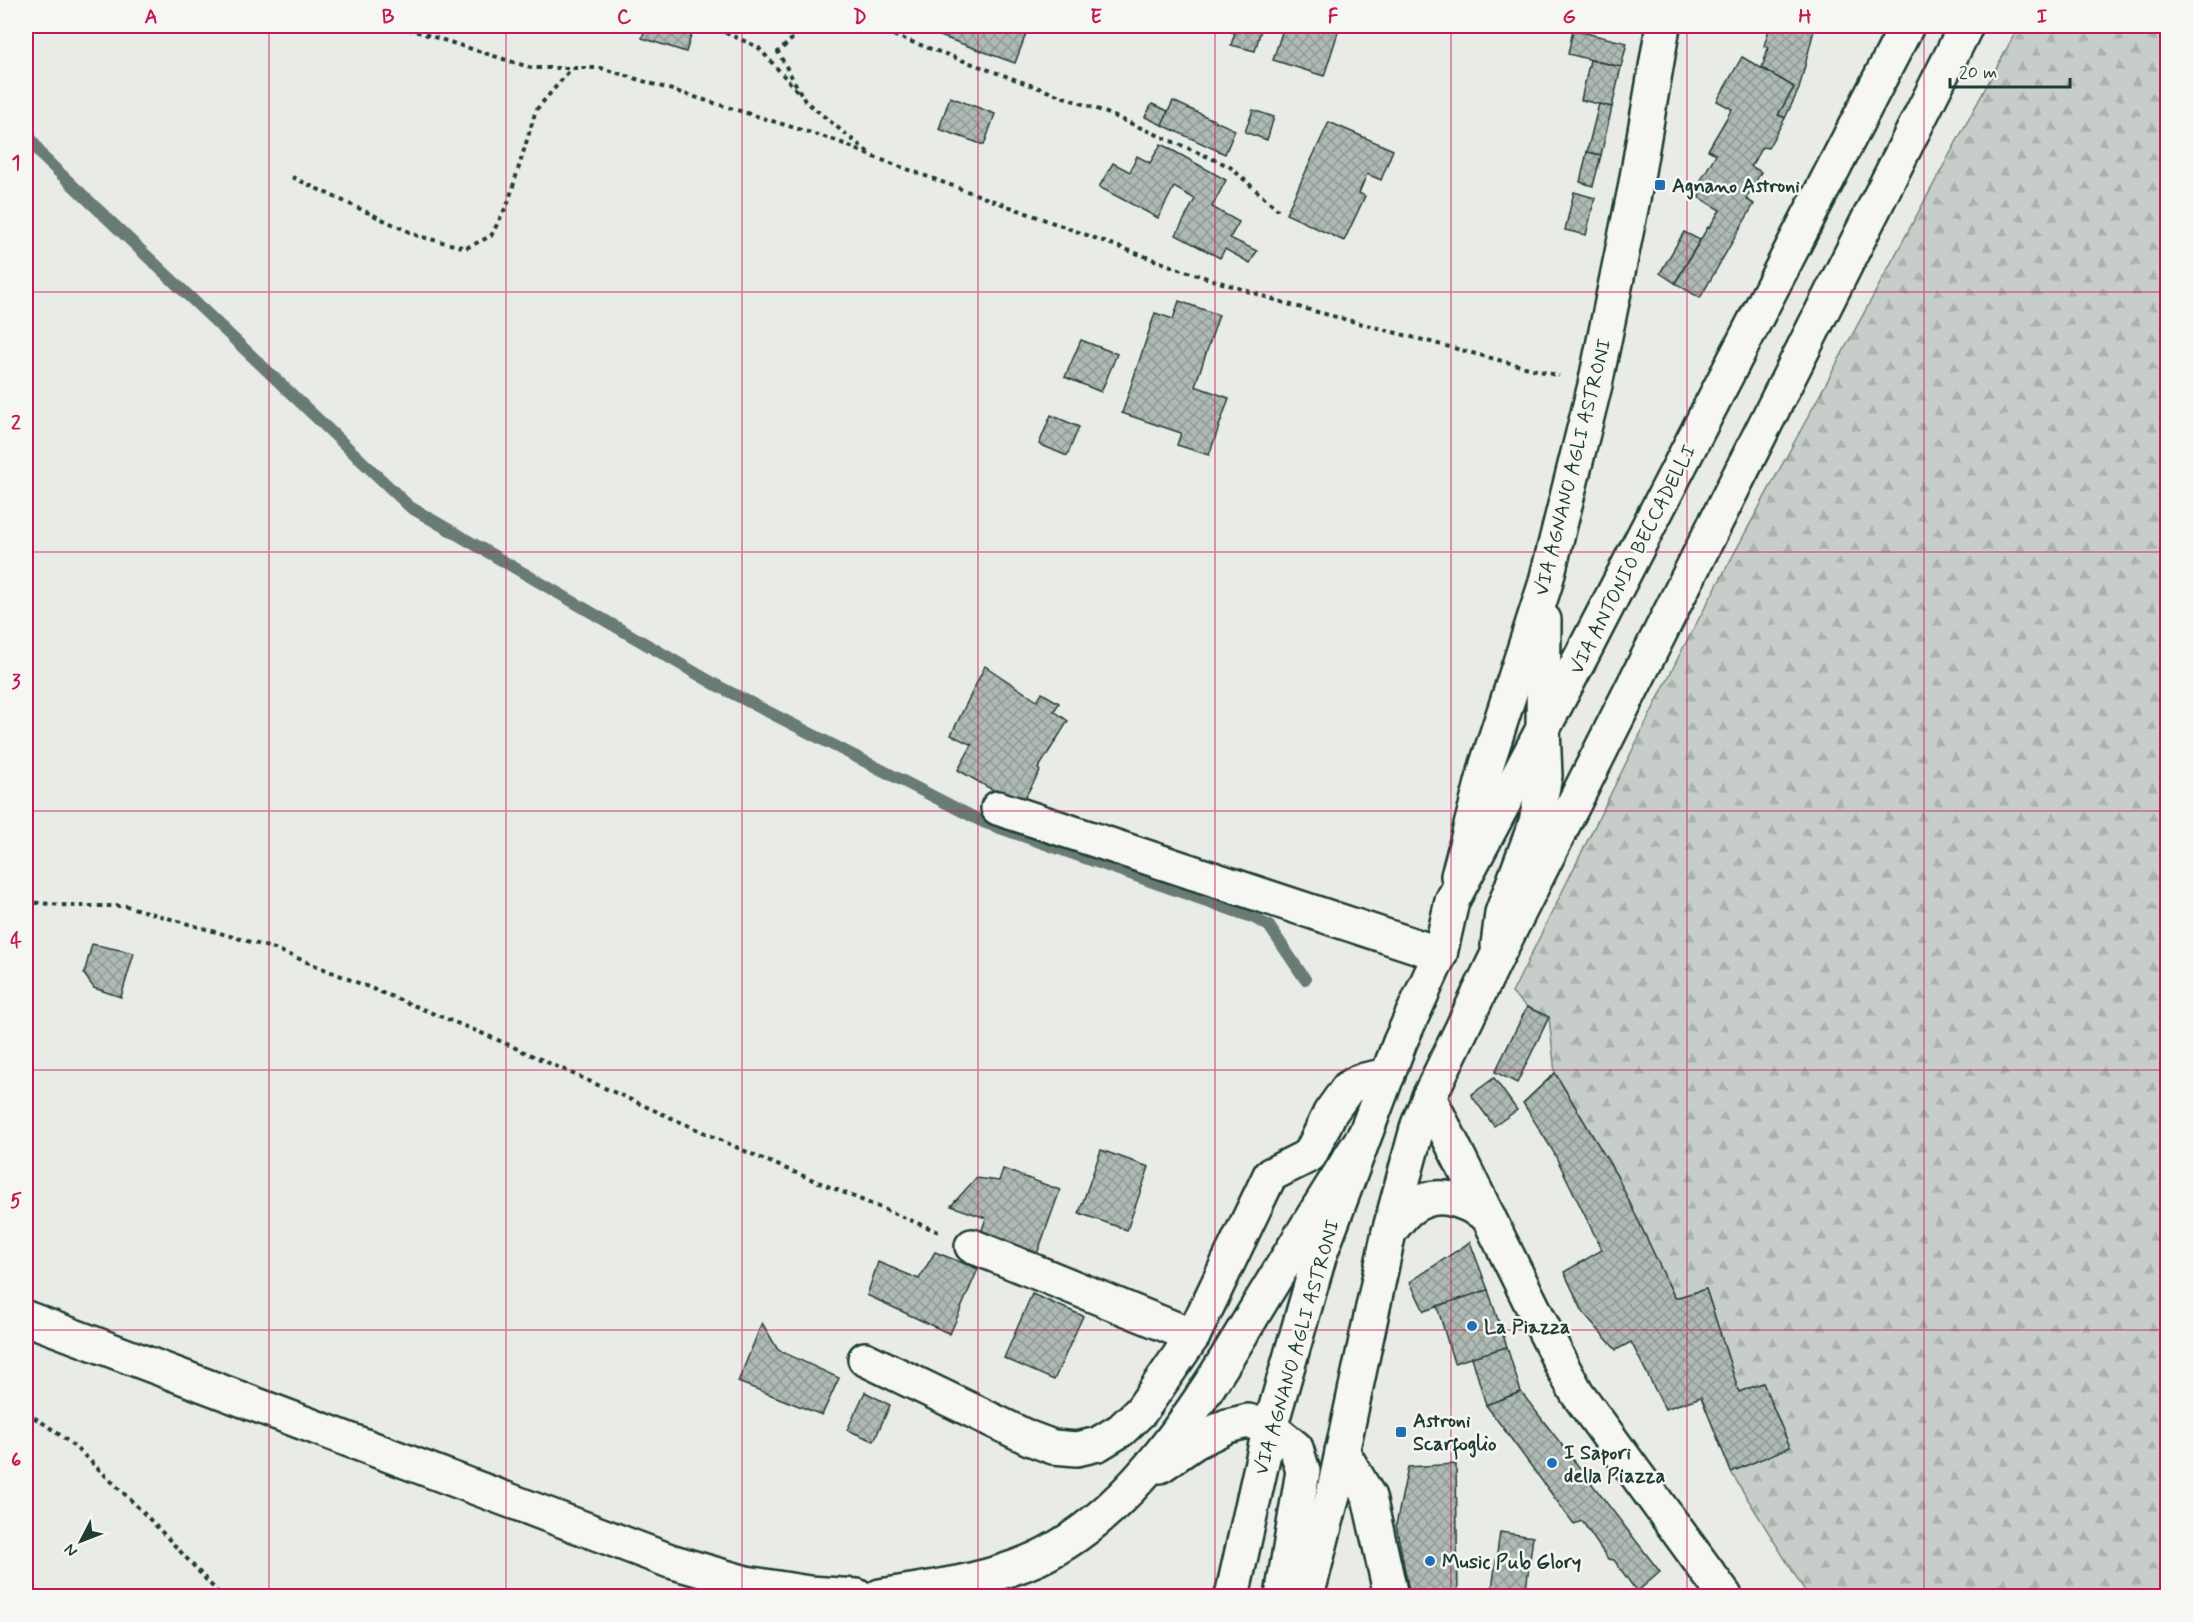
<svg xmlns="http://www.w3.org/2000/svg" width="2193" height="1622" viewBox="0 0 2193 1622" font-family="Mynerve,sans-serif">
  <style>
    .forest { fill: url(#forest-firs); stroke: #73867e; stroke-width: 1.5 }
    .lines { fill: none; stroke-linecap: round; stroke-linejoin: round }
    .stream { stroke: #687c75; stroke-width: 12 }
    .building { fill: url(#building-cross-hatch); stroke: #1f3d34; stroke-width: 1.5 }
    .minor-casing { stroke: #1f3d34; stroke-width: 38 }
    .major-casing { stroke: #1f3d34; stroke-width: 38 }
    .highway-casing { stroke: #1f3d34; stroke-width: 38 }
    .path { stroke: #1f3d34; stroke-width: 4; stroke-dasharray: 4.5 4.5; stroke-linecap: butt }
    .minor { stroke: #f6f6f2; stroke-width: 33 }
    .major { stroke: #f6f6f2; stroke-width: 33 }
    .highway { stroke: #f6f6f2; stroke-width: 33 }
    .grid { fill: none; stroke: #c2185b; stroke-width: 1.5; stroke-opacity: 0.55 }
    .poi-dot { fill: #1f6fb2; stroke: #f6f6f2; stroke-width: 2 }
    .labels { text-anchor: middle; stroke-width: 5; stroke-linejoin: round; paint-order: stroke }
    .poi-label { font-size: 20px; font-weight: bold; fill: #1f3d34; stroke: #f6f6f2; text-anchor: start }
    .street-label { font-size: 20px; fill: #1f3d34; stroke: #f6f6f2 }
    .neatline { fill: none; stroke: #c2185b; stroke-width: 2 }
    .grid-label { font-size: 20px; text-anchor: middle; font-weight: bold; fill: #c2185b }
  </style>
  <defs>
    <pattern id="forest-firs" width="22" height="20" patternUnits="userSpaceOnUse" patternTransform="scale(1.5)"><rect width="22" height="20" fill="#c7cec9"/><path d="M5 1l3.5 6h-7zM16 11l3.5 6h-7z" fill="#aab2ad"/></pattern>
    <pattern id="building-cross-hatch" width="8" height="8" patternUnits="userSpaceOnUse" patternTransform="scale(1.5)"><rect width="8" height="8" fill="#b0bab5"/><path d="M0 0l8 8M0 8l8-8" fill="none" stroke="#8f9894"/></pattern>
  </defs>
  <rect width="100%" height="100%" fill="#e9ebe7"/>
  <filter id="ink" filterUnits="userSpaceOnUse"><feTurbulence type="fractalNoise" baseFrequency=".0167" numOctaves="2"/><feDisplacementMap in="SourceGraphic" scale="12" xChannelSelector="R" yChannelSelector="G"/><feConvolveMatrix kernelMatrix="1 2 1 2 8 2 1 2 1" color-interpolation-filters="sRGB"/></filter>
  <g filter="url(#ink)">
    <polygon class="forest" points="2019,26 2167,26 2167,1596 1808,1596 1731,1472 1790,1447 1763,1383 1739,1392 1706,1289 1675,1298 1617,1176 1555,1073 1549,1017 1527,1007 1512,993 1682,650"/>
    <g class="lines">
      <polyline class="stream" points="26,131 43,157 410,507 718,686 983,822 1252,917 1269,926 1305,979"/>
    </g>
    <g class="building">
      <polygon points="646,26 694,26 686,52 642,38"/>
      <polygon points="919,26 1029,26 1015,63 918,28"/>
      <polygon points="1213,26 1237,26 1235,33"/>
      <polygon points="1237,26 1262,26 1255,51 1231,45"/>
      <polygon points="1284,26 1340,26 1324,76 1273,60"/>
      <polygon points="1770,26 1815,26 1799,89 1785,118 1778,115 1794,87 1762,68 1768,48 1764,46"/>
      <polygon points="1573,30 1627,43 1621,67 1568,54"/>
      <polygon points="1742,57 1794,87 1778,115 1785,118 1768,148 1762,147 1751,166 1761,172 1746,199 1754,204 1700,298 1675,283 1708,227 1709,228 1720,210 1698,197 1706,183 1701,180 1716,154 1708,150 1732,109 1717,101"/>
      <polygon points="1590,60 1621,67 1612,107 1581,100"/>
      <polygon points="950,97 995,114 984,145 939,129"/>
      <polygon points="1173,101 1235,130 1225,154 1162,125"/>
      <polygon points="1152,104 1168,111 1162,125 1145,117"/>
      <polygon points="1599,104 1612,107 1601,155 1587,152"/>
      <polygon points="1253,110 1274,117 1267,140 1245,132"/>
      <polygon points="1329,122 1393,150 1381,180 1367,174 1359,193 1365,196 1344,241 1286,214"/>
      <polygon points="1161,144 1226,180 1212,207 1239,222 1230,238 1257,251 1250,263 1225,249 1220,258 1176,235 1195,199 1174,187 1158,218 1099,187 1113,163 1130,172 1137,156 1150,163"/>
      <polygon points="1587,152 1601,155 1593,186 1580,182"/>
      <polygon points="1574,192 1595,198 1586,235 1565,230"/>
      <polygon points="1684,232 1700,240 1675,283 1660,273"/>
      <polygon points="1179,301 1219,315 1195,386 1229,398 1209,455 1177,445 1181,433 1122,413 1155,313 1173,319"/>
      <polygon points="1081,340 1117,354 1101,392 1065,377"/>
      <polygon points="1051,415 1079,427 1067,456 1039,444"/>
      <polygon points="985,666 1037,701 1042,693 1059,703 1054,711 1068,721 1038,769 1040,771 1020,806 958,770 972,745 951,735"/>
      <polygon points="92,944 134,953 121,997 94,988 84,974"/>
      <polygon points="1527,1007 1549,1017 1517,1083 1495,1072"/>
      <polygon points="1555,1073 1617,1176 1675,1298 1706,1289 1739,1392 1763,1383 1790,1447 1731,1472 1701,1397 1665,1409 1631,1342 1616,1350 1583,1312 1564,1272 1602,1250 1553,1151 1523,1103"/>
      <polygon points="1494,1078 1517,1110 1494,1126 1471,1095"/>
      <polygon points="1101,1150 1149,1167 1127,1230 1079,1213"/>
      <polygon points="1003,1169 1060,1190 1037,1254 981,1233 986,1218 951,1206 976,1178 999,1181"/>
      <polygon points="1470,1242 1488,1290 1424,1311 1410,1282"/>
      <polygon points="935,1252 978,1269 950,1334 867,1295 878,1262 919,1279"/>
      <polygon points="1488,1290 1507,1347 1454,1363 1437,1306"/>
      <polygon points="1032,1294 1083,1316 1054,1380 1004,1358"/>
      <polygon points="762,1323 778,1350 839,1378 822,1415 738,1382"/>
      <polygon points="1507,1347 1521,1392 1486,1405 1472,1357"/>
      <polygon points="865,1392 890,1405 874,1441 847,1430"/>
      <polygon points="1521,1392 1660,1572 1637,1592 1614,1560 1608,1559 1582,1521 1574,1524 1486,1405"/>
      <polygon points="1456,1464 1458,1596 1410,1596 1396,1525 1408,1467"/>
      <polygon points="1500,1532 1533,1537 1525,1596 1491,1596"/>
    </g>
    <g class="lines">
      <g class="minor-casing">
        <g id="minor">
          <polyline points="998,808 1440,954"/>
          <polyline points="1458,876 1487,764 1545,585 1595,385 1635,189 1663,26"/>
          <polyline points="1498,945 1502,913 1536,822 1545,776 1543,729 1544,620"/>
          <polyline points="1429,1097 1563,1368 1577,1393 1725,1596"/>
          <path d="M1389,1232c6,-7 12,-16 19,-22 27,-22 54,-11 80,6"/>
          <polyline points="972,1246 1193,1336"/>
          <polyline points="865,1359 1029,1438 1053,1447 1077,1449 1098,1444 1121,1430 1141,1411 1193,1336 1270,1175 1310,1155 1330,1113 1348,1088 1360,1081 1388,1075"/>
          <polyline points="1342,1451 1369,1497 1391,1596"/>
        </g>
      </g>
      <g class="major-casing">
        <g id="major">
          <polyline points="1232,1596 1268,1435 1320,1254 1400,1042 1440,954 1452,901 1582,655 1907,26"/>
          <polyline points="1307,1596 1333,1495 1389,1232 1418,1125 1429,1097 1496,958 1966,26"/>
        </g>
      </g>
      <g class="highway-casing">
        <g id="highway">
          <polyline points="26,1318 670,1561 746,1583 809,1593 857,1596"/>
          <polyline points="1160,1466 1195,1442 1227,1426 1248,1421 1270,1427 1296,1448 1303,1471 1282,1596"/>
          <path d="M880,1596c54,-9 108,-15 158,-38 102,-49 169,-167 225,-260 33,-54 66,-108 101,-162"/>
        </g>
      </g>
      <g class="path">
        <polyline points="399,26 532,68 601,68 837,141 874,157 1182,270 1291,305 1559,376"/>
        <polyline points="806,26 778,52 805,101 869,153"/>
        <polyline points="868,26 1102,111 1229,166 1278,210"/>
        <polyline points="717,29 758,47 799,93"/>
        <polyline points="292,177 418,236 466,248 491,236 508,203 536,110 571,69"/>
        <polyline points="26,902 75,906 126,906 275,949 491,1037 765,1160 939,1232"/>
        <path d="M26,1413c32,17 56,40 83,66 39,37 76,77 112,117"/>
      </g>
      <use href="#minor" class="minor"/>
      <use href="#major" class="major"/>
      <use href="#highway" class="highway"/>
    </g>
  </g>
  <path class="grid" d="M269,26v1570M506,26v1570M742,26v1570M978,26v1570M1215,26v1570M1451,26v1570M1687,26v1570M1924,26v1570M26,292h2142M26,552h2142M26,811h2142M26,1070h2142M26,1330h2142"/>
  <g class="poi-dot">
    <rect x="1654" y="179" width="12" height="12" rx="3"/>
    <circle cx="1472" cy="1326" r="6"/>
    <rect x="1395" y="1426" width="12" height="12" rx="3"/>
    <circle cx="1552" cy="1463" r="6"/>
    <circle cx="1430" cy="1561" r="6"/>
  </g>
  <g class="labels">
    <g class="poi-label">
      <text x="1672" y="192">Agnano Astroni</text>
      <text x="1484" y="1333">La Piazza</text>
      <text x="1413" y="1427">Astroni<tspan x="1413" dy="23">Scarfoglio</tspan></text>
      <text x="1564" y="1459">I Sapori<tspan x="1564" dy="23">della Piazza</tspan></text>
      <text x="1442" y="1568">Music Pub Glory</text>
    </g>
    <g class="street-label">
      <text transform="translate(1572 467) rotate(-76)" y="7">VIA AGNANO AGLI ASTRONI</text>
      <text transform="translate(1632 559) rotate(-63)" y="7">VIA ANTONIO BECCADELLI</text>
      <text transform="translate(1296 1347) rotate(-74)" y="7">VIA AGNANO AGLI ASTRONI</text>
    </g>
  </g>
  <rect width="2193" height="1622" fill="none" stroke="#f6f6f2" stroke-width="66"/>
  <g transform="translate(81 1541) rotate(228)" stroke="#f6f6f2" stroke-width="4.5" paint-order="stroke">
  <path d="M0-4.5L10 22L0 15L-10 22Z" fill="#1f3d34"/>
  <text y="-9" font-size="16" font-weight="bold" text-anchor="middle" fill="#1f3d34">N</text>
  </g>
  <path d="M1950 78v9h120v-9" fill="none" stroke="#1f3d34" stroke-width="3"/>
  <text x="1959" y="78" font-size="18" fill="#1f3d34" stroke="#f6f6f2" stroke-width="4.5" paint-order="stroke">20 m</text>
  <rect x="33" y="33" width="2127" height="1556" class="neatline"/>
  <g class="grid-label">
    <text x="151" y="23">A</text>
    <text x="388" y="23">B</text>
    <text x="624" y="23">C</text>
    <text x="860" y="23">D</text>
    <text x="1096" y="23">E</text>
    <text x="1333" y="23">F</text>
    <text x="1569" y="23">G</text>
    <text x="1805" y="23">H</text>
    <text x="2042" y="23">I</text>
    <text x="16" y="169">1</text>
    <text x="16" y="429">2</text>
    <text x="16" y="688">3</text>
    <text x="16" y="947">4</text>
    <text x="16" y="1207">5</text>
    <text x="16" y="1466">6</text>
  </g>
</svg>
